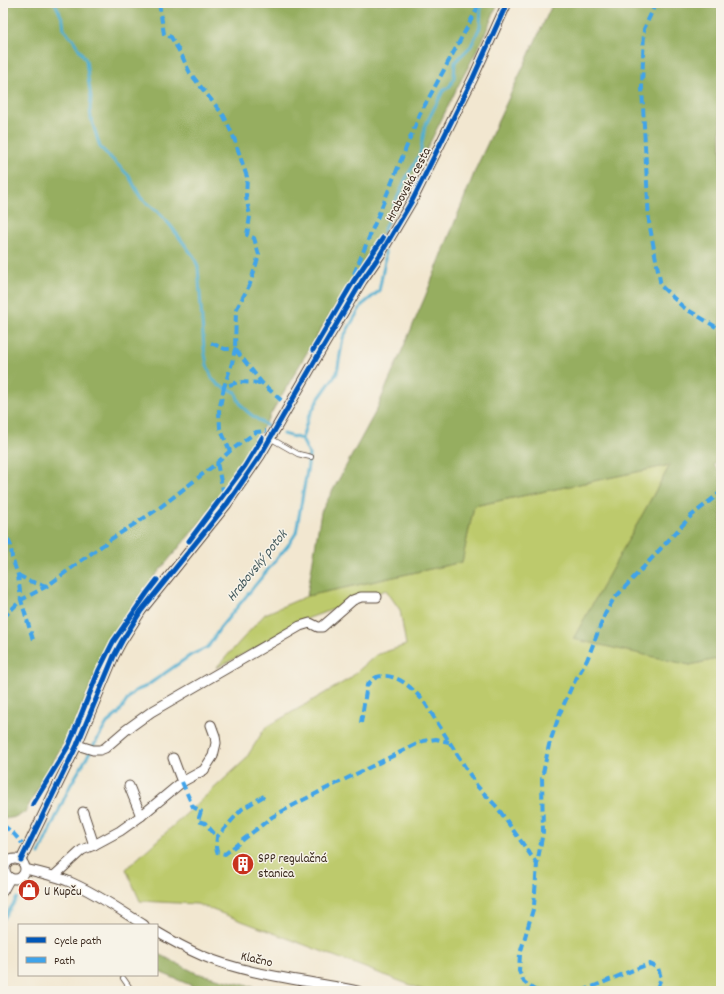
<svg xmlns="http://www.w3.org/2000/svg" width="724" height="994" viewBox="0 0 724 994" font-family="Dekko,sans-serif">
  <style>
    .green { fill: #bdca6c; stroke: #7c7a45 }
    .forest { fill: #96ae60; stroke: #686c3f }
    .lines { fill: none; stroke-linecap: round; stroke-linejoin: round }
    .stream { stroke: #51afd0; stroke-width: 3 }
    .lane-casing { stroke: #564639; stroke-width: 6 }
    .street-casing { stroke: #564639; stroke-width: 11 }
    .lane { stroke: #fff; stroke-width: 4.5 }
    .street { stroke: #fff; stroke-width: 9 }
    .quiet { stroke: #3fa3ea; stroke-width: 4; stroke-dasharray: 8 4; stroke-linecap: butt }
    .cycleway-casing { stroke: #f7f3e8; stroke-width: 8 }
    .cycleway { stroke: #0057b8; stroke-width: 5 }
    .labels { text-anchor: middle; stroke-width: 3; stroke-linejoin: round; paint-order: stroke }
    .street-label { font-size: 13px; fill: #3b2a1e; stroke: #f7f3e8 }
    .poi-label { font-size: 13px; fill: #3b2a1e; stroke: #f7f3e8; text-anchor: start }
    .water-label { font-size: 14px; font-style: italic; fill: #43595c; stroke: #f7f3e8 }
  </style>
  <rect width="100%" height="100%" fill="#f7f3e8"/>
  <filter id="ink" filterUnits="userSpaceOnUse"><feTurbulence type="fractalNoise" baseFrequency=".025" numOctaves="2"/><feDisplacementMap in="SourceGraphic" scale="8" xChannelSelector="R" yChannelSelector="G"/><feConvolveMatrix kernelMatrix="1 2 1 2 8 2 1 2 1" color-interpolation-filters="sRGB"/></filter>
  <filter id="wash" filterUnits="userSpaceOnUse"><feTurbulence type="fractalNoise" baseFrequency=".012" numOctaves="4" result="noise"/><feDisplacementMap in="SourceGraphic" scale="16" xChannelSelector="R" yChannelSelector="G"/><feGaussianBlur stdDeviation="0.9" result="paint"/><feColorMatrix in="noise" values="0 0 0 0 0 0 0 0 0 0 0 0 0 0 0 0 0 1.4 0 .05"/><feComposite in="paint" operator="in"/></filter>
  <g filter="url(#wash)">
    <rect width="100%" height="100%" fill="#f2e7d0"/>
    <polygon class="green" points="670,465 574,638 690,665 721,658 721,991 426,991 197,904 140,901 126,869 245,760 265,728 349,679 376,655 406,645 400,610 386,590 309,618 268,642 216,668 265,614 307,596 462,562 474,506"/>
    <g class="forest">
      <polygon points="3,3 498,3 483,39 459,84 409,185 393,216 319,332 242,463 225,488 202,520 149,583 123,619 107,646 77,719 25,812 17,817 3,819"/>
      <polygon points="553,3 721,3 721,456 714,465 721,473 721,658 690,665 573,639 670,465 474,506 462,562 307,596 321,512 376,411 425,297 477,166"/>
      <polygon points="157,953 196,973 269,991 194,991 195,987 157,971"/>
    </g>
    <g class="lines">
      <g class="stream">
        <path d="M55,3l8,17 1,10 8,8 14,22 2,17 3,21 -1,10 1,10 9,29 29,29 12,22 16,13 13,14 24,32 4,10 6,81 3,17 5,13 6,7 18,7c3,18 18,24 31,34"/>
        <polyline points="385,242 384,229 405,180 420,154 425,126 443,91 450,86 454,78 455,62 471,46 480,27 481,5 483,3"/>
        <polyline points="283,434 302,439"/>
        <polyline points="39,854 70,786 107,723 118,714 130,696 135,691 145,687 191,655 208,647 220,628 289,544 296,533 308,465 309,454 302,439 308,418 319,398 337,373 343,338 352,322 362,305 379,291 385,261 385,251"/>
        <polyline points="3,920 17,898"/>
      </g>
    </g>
  </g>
  <g filter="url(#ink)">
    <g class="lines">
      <g class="lane-casing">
        <g id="lane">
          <polyline points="270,438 298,454 311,457"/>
          <polyline points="123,978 132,991"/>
        </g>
      </g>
      <g class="street-casing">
        <g id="street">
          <polyline points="77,745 93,750 100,750 105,748 126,730 151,712 300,626 310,623 318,627 322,627 353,600 361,597 377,597"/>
          <polyline points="182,782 204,770 213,756 216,743 215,736 211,725"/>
          <polyline points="141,816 182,782 173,758"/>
          <polyline points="94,845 120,831 141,816 129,786"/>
          <circle cx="15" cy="869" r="10"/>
          <polyline points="21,860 77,745 114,656 122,641 141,611 227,504 260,456 320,352 362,281 380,255 413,199 473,78 507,3"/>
          <path d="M26,869c14,4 30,7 44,13 26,11 50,28 74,43"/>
          <polyline points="54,876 82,850 94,845 83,812"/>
          <polyline points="3,891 10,878"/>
          <path d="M157,932c15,9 30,17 46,24 47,20 105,24 155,35"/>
        </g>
      </g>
      <use href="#lane" class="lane"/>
      <use href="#street" class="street"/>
      <g class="quiet">
        <polyline points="159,3 164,34 171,37 181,54 190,73 224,116 234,138 247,177 246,197 250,216 247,235 254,238 259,255 250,284 236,310 235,349 262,383 283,402"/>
        <polyline points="656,3 644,29 642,87 649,222 661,286 683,307 721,330"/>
        <polyline points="354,274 420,114 476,11 478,3"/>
        <polyline points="211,343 225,349 235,349 232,363 224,387"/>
        <polyline points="230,451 220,428 219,411 224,387 238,382 262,383"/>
        <polyline points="217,463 224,495"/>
        <polyline points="3,528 11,546 12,558 18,575 21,600 34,643"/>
        <polyline points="18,575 29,581 47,586"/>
        <polyline points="3,618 21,600 47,586 111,539 158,509 217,463 230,451 256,432 266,431"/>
        <path d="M361,723l6,-38c3,-3 7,-7 10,-8 20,-6 37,13 48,26l52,83 20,21 40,57"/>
        <polyline points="182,782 193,807 201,811 198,821 205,823 217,837"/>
        <polyline points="264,796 242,809 217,837 216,847 217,852 225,854 272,817 301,801 423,741 436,739 449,742"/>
        <polyline points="3,825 13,833 22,843"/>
        <polyline points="537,991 533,989 524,982 519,971 520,954 534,906 537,864 543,832 542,778 549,745 560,713 572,686 587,660 605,614 613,600 691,516 721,492"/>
        <path d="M581,991c24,-8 46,-20 69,-27l8,4 3,10 -5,13"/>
      </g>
      <g class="cycleway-casing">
        <g id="cycleway">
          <polyline points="313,350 353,282 383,238"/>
          <polyline points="189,541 245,466 262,438"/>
          <polyline points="33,804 69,745 99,670 113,642 147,593 157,580"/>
          <polyline points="21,860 77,745 114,656 122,641 141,611 227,504 260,456 320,352 362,281 380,255 413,199 473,78 507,3"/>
        </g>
      </g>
      <use href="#cycleway" class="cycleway"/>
    </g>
  </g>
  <defs>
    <g id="building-disc" transform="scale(1.15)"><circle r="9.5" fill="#c8321e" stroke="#f7f3e8"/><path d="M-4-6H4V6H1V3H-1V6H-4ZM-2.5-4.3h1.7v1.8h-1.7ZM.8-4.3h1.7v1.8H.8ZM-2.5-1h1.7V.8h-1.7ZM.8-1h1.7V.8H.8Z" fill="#fff"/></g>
    <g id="shop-disc" transform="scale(1.15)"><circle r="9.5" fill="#c8321e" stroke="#f7f3e8"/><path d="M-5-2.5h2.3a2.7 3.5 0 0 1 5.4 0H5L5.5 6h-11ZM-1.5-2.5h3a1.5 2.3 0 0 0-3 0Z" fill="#fff"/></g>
  </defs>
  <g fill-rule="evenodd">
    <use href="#building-disc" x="243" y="864"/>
    <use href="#shop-disc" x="29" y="890"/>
  </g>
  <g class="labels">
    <g class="street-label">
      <text transform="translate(407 184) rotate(-62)" y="5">Hrabovská cesta</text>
      <text transform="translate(257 958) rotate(13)" y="5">Klačno</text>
    </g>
    <g class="poi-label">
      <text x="258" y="862">SPP regulačná<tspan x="258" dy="15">stanica</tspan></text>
      <text x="44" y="895">U Kupču</text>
    </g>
    <g class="water-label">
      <text transform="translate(256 565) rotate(-51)" y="5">Hrabovský potok</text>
    </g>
  </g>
  <rect width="724" height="994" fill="none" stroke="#f7f3e8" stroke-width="16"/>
  <rect x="18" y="924" width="140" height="52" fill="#f7f3e8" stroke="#aca397"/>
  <rect x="26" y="937" width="20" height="6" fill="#0057b8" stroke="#aca397"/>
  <text x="54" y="944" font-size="12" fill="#3b2a1e">Cycle path</text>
  <rect x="26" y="957" width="20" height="6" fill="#3fa3ea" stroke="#aca397"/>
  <text x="54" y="964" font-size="12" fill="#3b2a1e">Path</text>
</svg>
